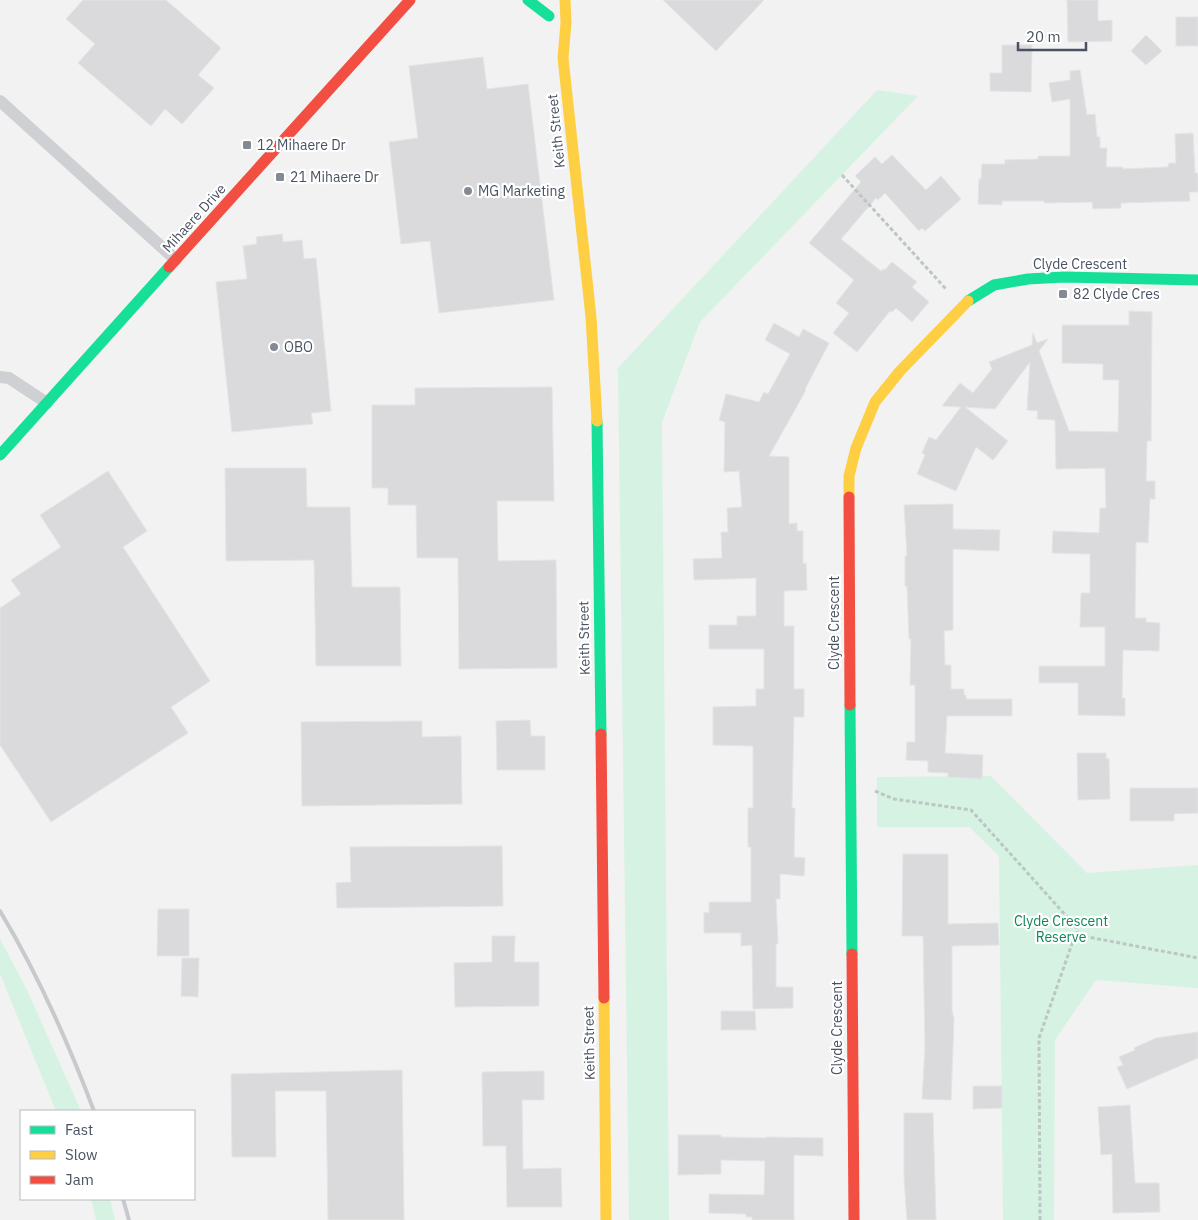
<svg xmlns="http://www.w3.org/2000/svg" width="1198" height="1220" viewBox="0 0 1198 1220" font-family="'IBM Plex Sans',sans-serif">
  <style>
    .green { fill: #d6f2e3 }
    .building { fill: #dadadc; stroke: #e4e4e5 }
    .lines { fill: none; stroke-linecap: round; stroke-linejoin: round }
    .path { stroke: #bbc7c4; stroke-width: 3; stroke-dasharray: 4 2.5; stroke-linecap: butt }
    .lane { stroke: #ced0d3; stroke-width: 12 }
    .fast { stroke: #16e098; stroke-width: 11 }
    .slow { stroke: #ffcf43; stroke-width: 11 }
    .jam { stroke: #f24e42; stroke-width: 11 }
    .rail { stroke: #c8c9cc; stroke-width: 4 }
    .poi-dot { fill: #848a93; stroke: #fff; stroke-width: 2 }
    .labels { text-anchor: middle; stroke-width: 4.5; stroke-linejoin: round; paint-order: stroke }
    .street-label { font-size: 14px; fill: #485260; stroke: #fff }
    .poi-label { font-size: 14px; fill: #485260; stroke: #fff; text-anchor: start }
    .park-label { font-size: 14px; fill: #138758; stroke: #fff }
  </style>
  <rect width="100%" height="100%" fill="#f3f2f2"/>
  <g class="green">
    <polygon points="877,90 918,96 700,322 662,422 669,1220 629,1220 618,371 617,369"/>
    <polygon points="991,776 1087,873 1198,865 1198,988 1096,980 1055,1040 1054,1220 1003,1220 999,856 969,827 877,827 877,777"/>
    <polygon points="0,939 27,990 81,1111 56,1111 0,974"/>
    <polygon points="91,1199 110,1199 115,1220 96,1220"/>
  </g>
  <g class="building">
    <polygon points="83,0 166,0 221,48 198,75 214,88 182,124 165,109 151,126 78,63 95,44 66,19"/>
    <polygon points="663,0 764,0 716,51"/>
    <polygon points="1067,0 1098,0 1098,21 1112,20 1112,41 1068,42"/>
    <rect x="1176" y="17" width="22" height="29"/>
    <polygon points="1146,35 1162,51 1146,65 1131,51"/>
    <polygon points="1002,45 1032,45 1031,92 990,91 990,73 1002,73"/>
    <polygon points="483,57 487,89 528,84 554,300 439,313 430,241 401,244 389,142 418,138 409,66"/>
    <polygon points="1080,70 1087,115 1095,114 1097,137 1100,137 1100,148 1107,148 1106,167 1123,167 1123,169 1168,167 1169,163 1176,163 1175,134 1193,133 1195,173 1198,173 1198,192 1189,192 1190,201 1121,203 1121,208 1093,209 1092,202 1044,203 1044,201 1002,201 1002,205 978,204 979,179 981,179 982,164 1005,164 1005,160 1038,159 1038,156 1070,156 1070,99 1052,102 1049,83 1070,80 1070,71"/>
    <polygon points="892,155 926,190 941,176 961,199 925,231 922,228 919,231 885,193 878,200 876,198 841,239 881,271 883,269 885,270 892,262 917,282 912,287 929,302 912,322 896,308 892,312 890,311 857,352 833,333 849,313 836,303 854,280 809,243 861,182 855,176 875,157 882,164"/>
    <polygon points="282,234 283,242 302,240 304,259 316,258 331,411 311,413 313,424 232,432 216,282 247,279 243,246 257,244 256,237"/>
    <polygon points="1129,311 1152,312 1151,441 1147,441 1146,481 1155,481 1155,499 1150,499 1148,543 1136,542 1135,618 1146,618 1146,622 1160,623 1159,651 1123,650 1122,698 1125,698 1125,716 1078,715 1078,683 1039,683 1039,666 1105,666 1105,627 1080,627 1081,593 1090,593 1090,554 1052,553 1053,531 1099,533 1100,508 1106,508 1105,468 1056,469 1055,420 1037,419 1038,411 1027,410 1030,362 995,409 965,407 1008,441 993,460 976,447 956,491 917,474 925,455 922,453 929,437 936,440 961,407 942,406 960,383 973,393 992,369 989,362 1032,345 1033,333 1037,343 1048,339 1039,351 1069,431 1118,432 1119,380 1103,380 1103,364 1062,363 1062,325 1129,325"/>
    <polygon points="774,323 799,337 803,329 829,343 805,389 806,390 769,456 789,457 789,524 797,523 797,531 803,531 803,564 806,563 807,590 784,591 784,626 794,626 794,689 804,689 804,717 794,717 792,808 795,808 794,857 805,858 804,876 780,874 780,899 776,899 778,944 776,944 776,987 793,987 793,1008 753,1009 752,945 741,946 741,933 704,933 704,912 709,913 709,902 751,902 751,847 748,847 748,808 753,808 753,746 713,745 713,707 756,706 756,689 764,689 764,649 709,649 709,625 737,625 737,616 756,616 756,578 694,580 693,559 722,558 721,532 728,532 727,508 742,507 739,471 724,472 725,422 719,420 726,394 759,402 764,392 768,394 790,354 765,340"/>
    <polygon points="552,387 554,501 497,501 498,561 556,560 557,668 459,669 458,558 417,558 416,505 388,505 388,488 372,488 372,405 415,405 415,388"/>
    <polygon points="225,468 306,468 307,507 350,507 352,587 400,587 401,666 316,666 314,560 226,561"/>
    <polygon points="108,471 147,531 123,547 210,681 171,707 188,733 51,822 0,745 0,608 21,594 11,580 61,547 40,515"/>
    <polygon points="953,504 953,529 1000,530 999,551 953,549 953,630 944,631 945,665 951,665 951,689 964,689 964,695 966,695 966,699 1012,699 1012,716 947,716 945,753 983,755 982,779 948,777 948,773 928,772 928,761 906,760 907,742 915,742 915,685 910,685 911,639 909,639 907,586 905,586 905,556 907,556 904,505"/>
    <polygon points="530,720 531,736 545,736 545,770 497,770 496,721"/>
    <polygon points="422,721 422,737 461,736 462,804 302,806 301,722"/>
    <polygon points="1077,753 1106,753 1106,758 1109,759 1110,799 1078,800"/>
    <polygon points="1130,788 1198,788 1198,813 1174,814 1174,821 1130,821"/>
    <polygon points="502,846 503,906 337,908 336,883 351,882 350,847"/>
    <polygon points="903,854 948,854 948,924 998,923 999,945 952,946 952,1010 954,1019 951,1100 922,1099 925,1048 923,936 902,936"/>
    <polygon points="158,909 189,909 189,956 157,956"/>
    <polygon points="492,936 515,936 514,962 539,962 539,1006 455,1007 454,963 492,962"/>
    <polygon points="182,958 199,958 198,997 181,996"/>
    <polygon points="721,1011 755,1011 756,1030 721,1030"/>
    <polygon points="1198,1032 1198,1058 1127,1089 1117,1067 1123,1065 1119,1057 1135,1050 1134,1048 1156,1038"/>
    <polygon points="402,1070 404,1220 328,1220 326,1091 275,1091 276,1157 232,1157 231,1074"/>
    <polygon points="544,1071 544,1100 522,1100 523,1169 561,1168 562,1207 507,1207 506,1146 483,1146 482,1072"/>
    <polygon points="973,1086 1002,1086 1002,1108 973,1109"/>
    <polygon points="1130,1105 1135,1183 1159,1183 1160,1212 1113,1213 1112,1154 1101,1155 1098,1107"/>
    <polygon points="904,1113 933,1113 936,1220 907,1220 904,1179"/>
    <polygon points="678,1135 721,1135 721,1137 766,1138 766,1137 823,1138 823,1156 794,1155 794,1220 752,1220 752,1217 746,1217 746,1214 709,1213 709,1194 764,1195 765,1161 721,1160 721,1174 678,1175"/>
  </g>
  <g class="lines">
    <g class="path">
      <polyline points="842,175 946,289"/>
      <polyline points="875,791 894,799 971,810 1077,928 1078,935"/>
      <polyline points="1040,1220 1039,1038 1073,941 1078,935 1198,958"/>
    </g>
    <g class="lane">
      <polyline points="0,101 176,260"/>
      <polyline points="0,377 9,378 47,403"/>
    </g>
    <g class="fast">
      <polyline points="528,0 549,16"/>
      <polyline points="968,301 994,285 1028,279 1064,277 1198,280"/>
      <polyline points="597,421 601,734"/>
      <polyline points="0,455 169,267"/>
      <polyline points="850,705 852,954"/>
    </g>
    <g class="slow">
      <polyline points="565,0 566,23 563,58 591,317 597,421"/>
      <polyline points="849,497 849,476 856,448 875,402 900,371 968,301"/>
      <polyline points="604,998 606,1220"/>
    </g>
    <g class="jam">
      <polyline points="169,267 410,0"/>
      <polyline points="849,497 850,705"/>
      <polyline points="601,734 604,998"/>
      <polyline points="852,954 854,1220"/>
    </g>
    <g class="rail">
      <path d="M0,911c38,63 68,131 94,200"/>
      <polyline points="123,1199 129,1220"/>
    </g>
  </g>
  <g class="poi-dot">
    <rect x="242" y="140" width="10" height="10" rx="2.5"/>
    <rect x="275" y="172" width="10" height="10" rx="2.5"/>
    <circle cx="468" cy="191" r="5"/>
    <rect x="1058" y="289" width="10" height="10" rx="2.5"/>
    <circle cx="274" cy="347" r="5"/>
  </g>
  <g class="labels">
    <g class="street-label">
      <text transform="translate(556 131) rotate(-96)" y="5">Keith Street</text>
      <text transform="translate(194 218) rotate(-48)" y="5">Mihaere Drive</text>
      <text x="1080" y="269">Clyde Crescent</text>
      <text transform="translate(834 623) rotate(-90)" y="5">Clyde Crescent</text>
      <text transform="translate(584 638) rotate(-91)" y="5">Keith Street</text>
      <text transform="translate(837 1028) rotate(-90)" y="5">Clyde Crescent</text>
      <text transform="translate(589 1043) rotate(-91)" y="5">Keith Street</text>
    </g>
    <g class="poi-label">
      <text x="257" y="150">12 Mihaere Dr</text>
      <text x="290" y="182">21 Mihaere Dr</text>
      <text x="478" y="196">MG Marketing</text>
      <text x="1073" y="299">82 Clyde Cres</text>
      <text x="284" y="352">OBO</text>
    </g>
    <g class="park-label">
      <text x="1061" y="926">Clyde Crescent<tspan x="1061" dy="16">Reserve</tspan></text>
    </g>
  </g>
  <rect x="20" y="1110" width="175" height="90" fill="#ffffff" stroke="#b6babf"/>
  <rect x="30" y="1126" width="25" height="8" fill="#16e098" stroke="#b6babf"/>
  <text x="65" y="1135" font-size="15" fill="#485260">Fast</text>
  <rect x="30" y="1151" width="25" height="8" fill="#ffcf43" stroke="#b6babf"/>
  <text x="65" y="1160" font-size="15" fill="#485260">Slow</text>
  <rect x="30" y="1176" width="25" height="8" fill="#f24e42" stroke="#b6babf"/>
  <text x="65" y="1185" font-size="15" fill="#485260">Jam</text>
  <path d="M1018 42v8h68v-8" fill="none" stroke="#485260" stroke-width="2.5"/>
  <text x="1026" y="42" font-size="15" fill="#485260" stroke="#ffffff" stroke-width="4" paint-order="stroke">20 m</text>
</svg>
